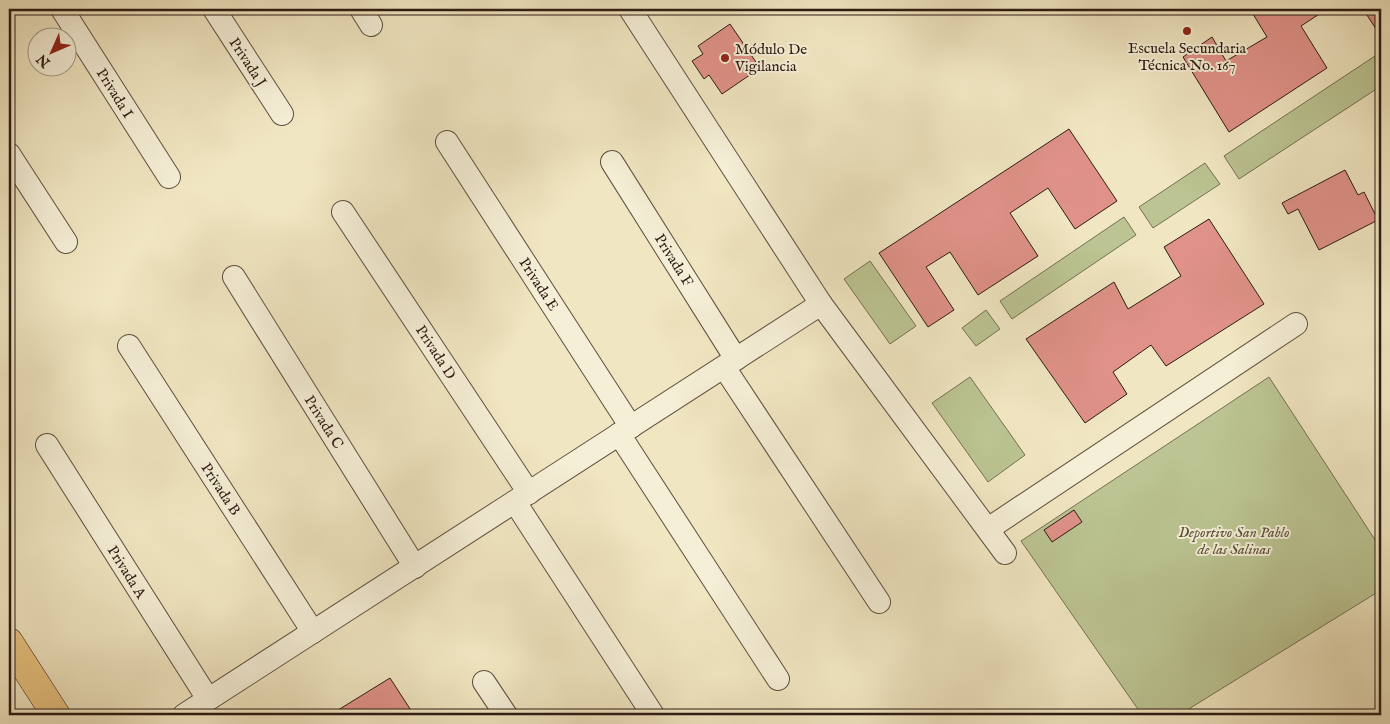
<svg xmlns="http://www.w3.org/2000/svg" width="1390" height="724" viewBox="0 0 1390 724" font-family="'IM FELL English',serif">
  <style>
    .green { fill: #bbc492; stroke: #747053 }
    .building { fill: #e09289; stroke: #2d1b14 }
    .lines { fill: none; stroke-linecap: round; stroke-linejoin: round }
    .minor-casing { stroke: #5e4e3f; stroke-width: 24 }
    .major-casing { stroke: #2d1b14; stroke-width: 29 }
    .minor { stroke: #f5efd7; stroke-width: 22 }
    .major { stroke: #e8c380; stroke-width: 28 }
    .poi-dot { fill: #8f2418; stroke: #f5efd7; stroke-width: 2 }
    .labels { text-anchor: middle; stroke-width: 4; stroke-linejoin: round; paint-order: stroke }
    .poi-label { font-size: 15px; fill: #2d1b14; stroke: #f5efd7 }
    .street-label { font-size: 15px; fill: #2d1b14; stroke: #f5efd7 }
    .park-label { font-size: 15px; font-style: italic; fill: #584e3a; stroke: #f5efd7 }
  </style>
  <rect width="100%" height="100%" fill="#f0e6c1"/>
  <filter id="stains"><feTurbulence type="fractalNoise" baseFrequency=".004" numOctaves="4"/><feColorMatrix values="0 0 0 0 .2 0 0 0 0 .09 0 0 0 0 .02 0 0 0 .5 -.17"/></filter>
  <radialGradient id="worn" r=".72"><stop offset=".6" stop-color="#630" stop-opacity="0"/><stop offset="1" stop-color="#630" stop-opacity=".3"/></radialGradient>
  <g class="green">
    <polygon points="1381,52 1381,86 1239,179 1224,156"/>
    <polygon points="1205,163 1220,184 1153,228 1139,207"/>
    <polygon points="1124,217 1136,235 1012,319 1000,301"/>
    <polygon points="870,261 916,326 890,344 844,279"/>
    <polygon points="986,310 1000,329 976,346 962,328"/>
    <polygon points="970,377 1025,455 988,482 932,403"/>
    <polygon points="1269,377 1381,549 1381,590 1179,715 1142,715 1021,541"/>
  </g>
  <g class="building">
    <polygon points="1260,9 1327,9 1301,26 1327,68 1229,132 1183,57 1212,37 1226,61 1267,37 1253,14"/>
    <polygon points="1363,9 1381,9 1381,31 1378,32"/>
    <polygon points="730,24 760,68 722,94 709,75 704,79 692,61 703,54 698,46"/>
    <polygon points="1069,129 1117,201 1075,229 1048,188 1010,213 1038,256 978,295 950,252 926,267 954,310 928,327 879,253"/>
    <polygon points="1345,170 1358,195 1364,192 1378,220 1319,250 1298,209 1288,214 1282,203"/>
    <polygon points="1209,219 1264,304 1166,366 1151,345 1113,372 1127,394 1085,423 1026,339 1114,282 1128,309 1181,276 1164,247"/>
    <polygon points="1074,510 1082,522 1052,542 1044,530"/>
    <polygon points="390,678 414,715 330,715"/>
  </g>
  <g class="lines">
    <g class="minor-casing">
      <g id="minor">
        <polyline points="62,9 169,177"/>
        <polyline points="214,9 282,114"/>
        <polyline points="361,9 371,25"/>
        <polyline points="630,9 821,304 1005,553"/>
        <polyline points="447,142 631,427"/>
        <polyline points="9,154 66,242"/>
        <polyline points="612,162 736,359"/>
        <polyline points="343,212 529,493"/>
        <polyline points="234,277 415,567"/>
        <polyline points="129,346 313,632"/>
        <polyline points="724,367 879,602"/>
        <polyline points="619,434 778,679"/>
        <polyline points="47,445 208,699"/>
        <polyline points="515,502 653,715"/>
        <polyline points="988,529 1296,324"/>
        <polyline points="484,682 506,715"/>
        <polyline points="184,715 821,304"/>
      </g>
    </g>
    <g class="major-casing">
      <polyline id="major" points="9,642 56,715"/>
    </g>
    <use href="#minor" class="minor"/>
    <use href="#major" class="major"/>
  </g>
  <g class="poi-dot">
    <circle cx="1187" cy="31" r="5"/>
    <circle cx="725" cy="58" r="5"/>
  </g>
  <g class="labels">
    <g class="poi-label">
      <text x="1187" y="53">Escuela Secundaria<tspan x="1187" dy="17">Técnica No. 167</tspan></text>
      <text x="735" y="54" text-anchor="start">Módulo De<tspan x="735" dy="17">Vigilancia</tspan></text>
    </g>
    <g class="street-label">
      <text transform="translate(248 62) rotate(57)" y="5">Privada J</text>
      <text transform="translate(115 93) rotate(58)" y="5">Privada I</text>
      <text transform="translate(674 260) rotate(58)" y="5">Privada F</text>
      <text transform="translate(539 284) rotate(57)" y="5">Privada E</text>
      <text transform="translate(436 352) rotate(57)" y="5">Privada D</text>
      <text transform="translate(324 422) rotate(58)" y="5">Privada C</text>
      <text transform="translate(221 489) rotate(57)" y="5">Privada B</text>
      <text transform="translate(127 572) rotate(58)" y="5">Privada A</text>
    </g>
    <g class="park-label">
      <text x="1234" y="537">Deportivo San Pablo<tspan x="1234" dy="17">de las Salinas</tspan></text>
    </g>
  </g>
  <rect width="1390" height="724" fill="none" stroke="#f0e6c1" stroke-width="30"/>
  <rect x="10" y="10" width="1370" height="704" fill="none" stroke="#2d1b14" stroke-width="2.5"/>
  <rect x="15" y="15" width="1360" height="694" fill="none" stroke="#2d1b14"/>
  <g transform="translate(52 52) rotate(225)"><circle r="24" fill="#f5efd7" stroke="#a59a89"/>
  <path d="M0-4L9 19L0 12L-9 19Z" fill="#8f2418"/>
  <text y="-8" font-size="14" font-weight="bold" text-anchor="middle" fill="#2d1b14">N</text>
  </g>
  <rect width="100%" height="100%" filter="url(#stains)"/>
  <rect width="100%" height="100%" fill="url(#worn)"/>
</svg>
